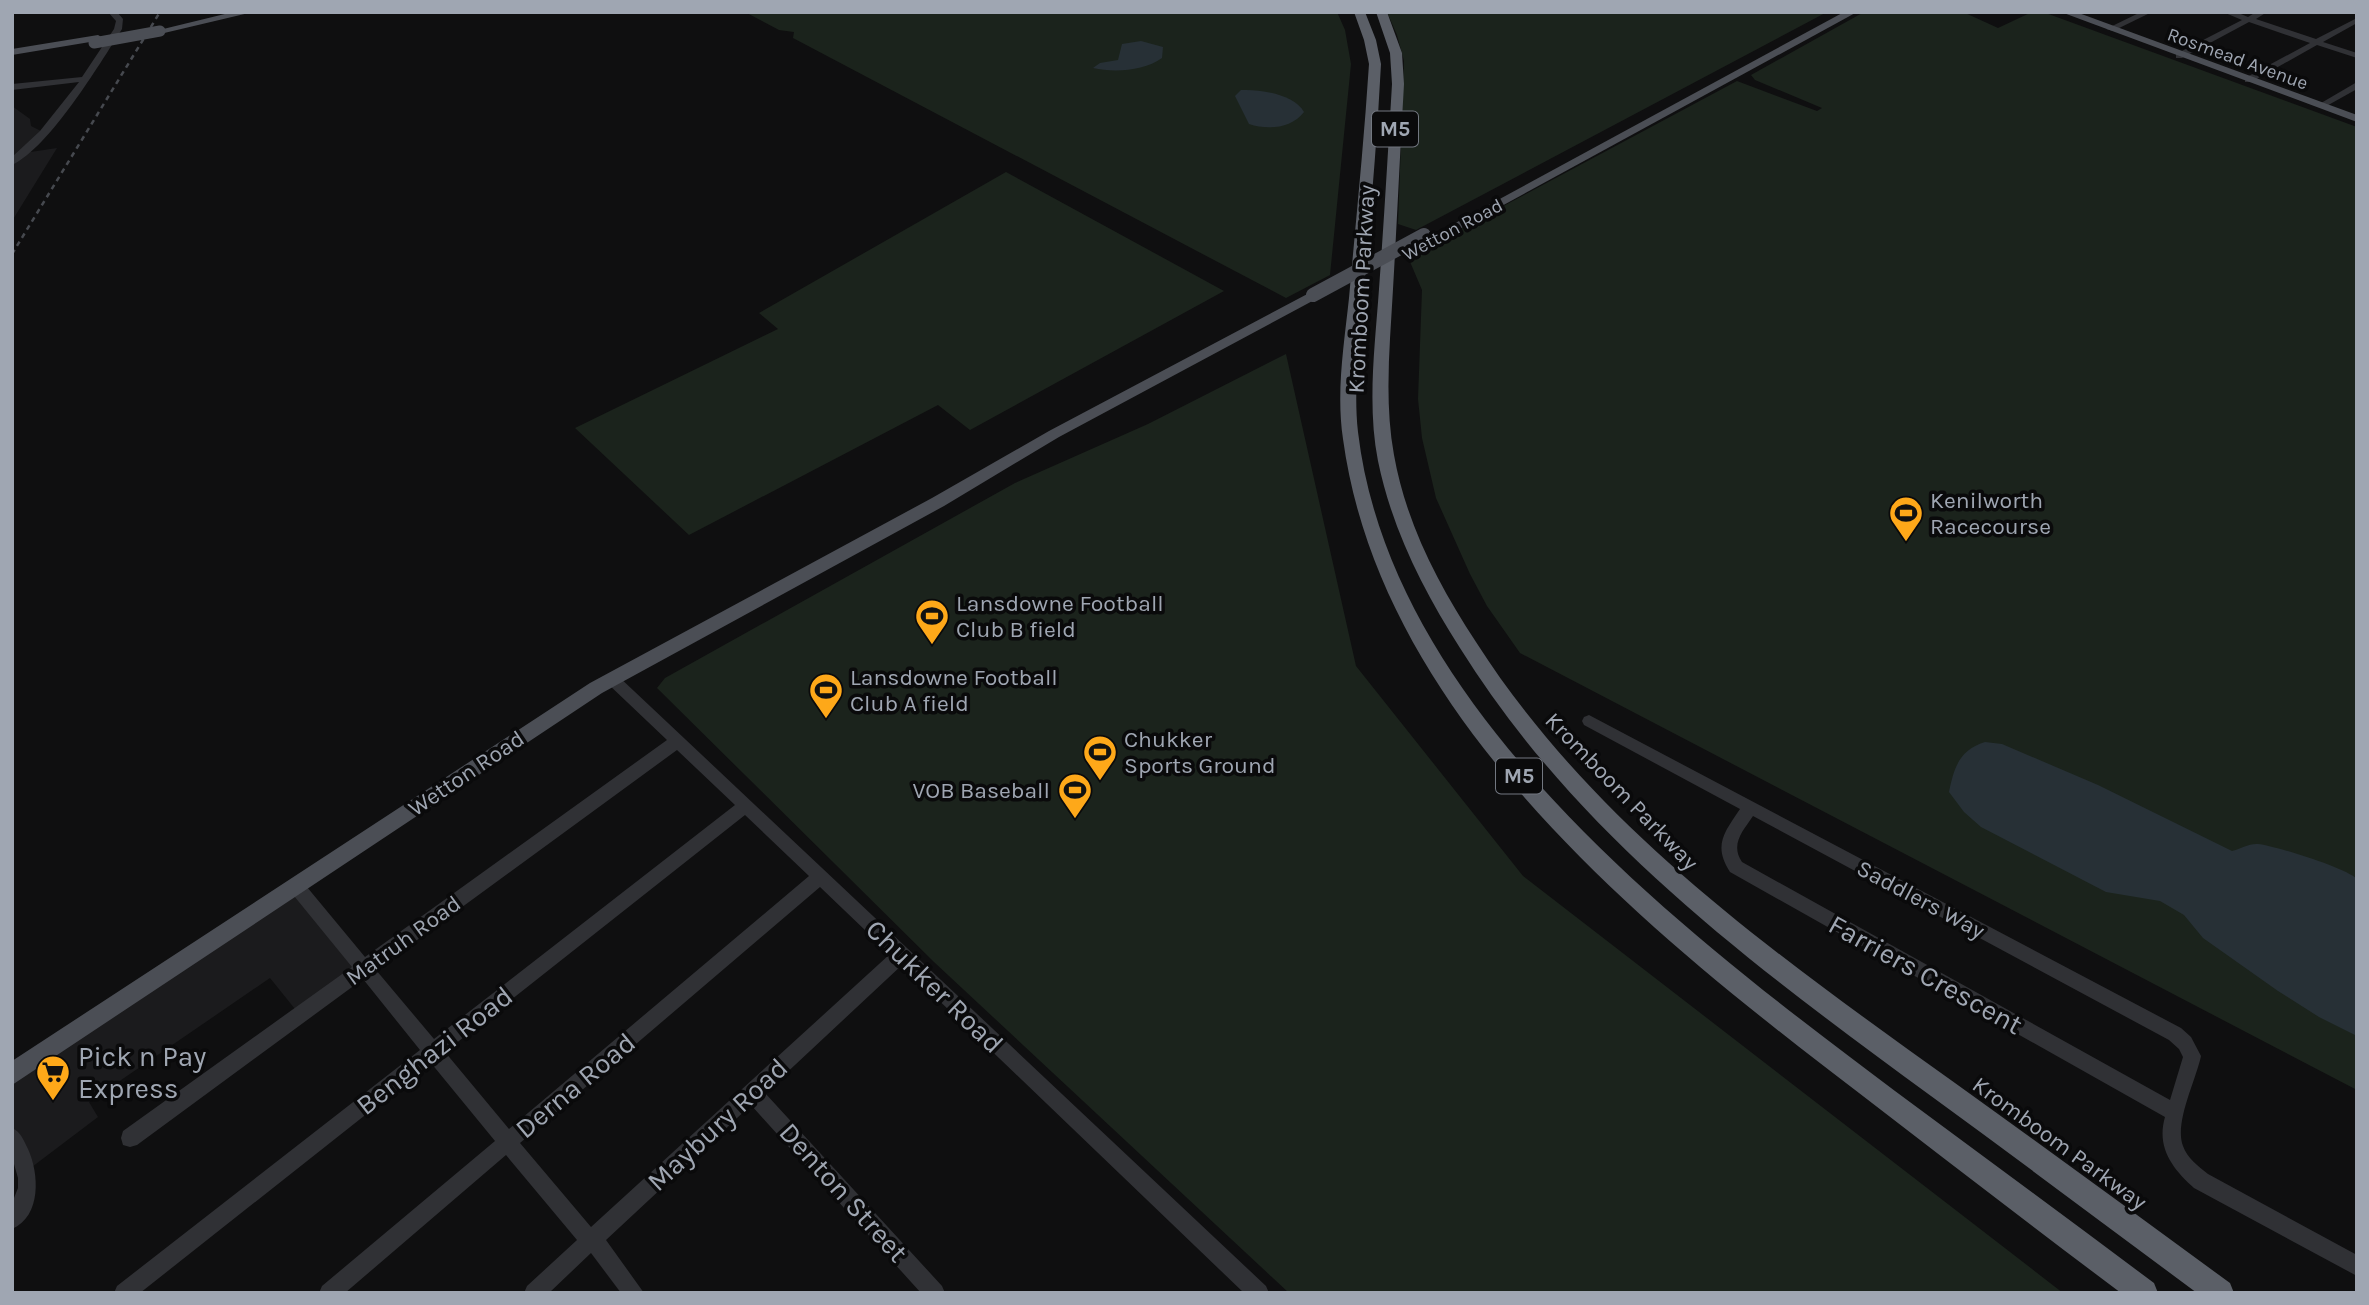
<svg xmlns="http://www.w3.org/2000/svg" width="2369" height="1305" viewBox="0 0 2369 1305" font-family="Karla,sans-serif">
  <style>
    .built { fill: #1b1b1d }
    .green { fill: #1b231c }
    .water { fill: #273036 }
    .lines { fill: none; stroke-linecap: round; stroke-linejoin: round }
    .minor { fill: #303135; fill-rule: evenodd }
    .major { fill: #4b4e55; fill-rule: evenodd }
    .highway { fill: #5b5f67; fill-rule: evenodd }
    .rail { stroke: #46494f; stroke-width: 2.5; stroke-dasharray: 5 4.5; stroke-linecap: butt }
    .major-bridge-far1 { stroke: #4b4e55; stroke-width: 11 }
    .major-bridge { stroke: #4b4e55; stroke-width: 14 }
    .labels { text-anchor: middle; stroke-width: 7; stroke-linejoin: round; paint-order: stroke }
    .far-street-label { font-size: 19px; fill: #9fa6b2; stroke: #0a0a0b }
    .shield { fill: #0a0a0b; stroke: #727780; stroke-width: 2 }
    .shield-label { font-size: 21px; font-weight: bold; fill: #9fa6b2 }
    .street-label { font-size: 23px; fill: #9fa6b2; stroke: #0a0a0b }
    .poi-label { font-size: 23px; fill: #9fa6b2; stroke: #0a0a0b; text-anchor: start }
    .near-street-label { font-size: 28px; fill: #9fa6b2; stroke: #0a0a0b }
    .near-poi-label { font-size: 28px; fill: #9fa6b2; stroke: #0a0a0b; text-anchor: start }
  </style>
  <rect width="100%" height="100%" fill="#0f0f10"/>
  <g class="built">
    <polygon points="12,106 30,119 31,126 45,133 24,153 57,148 12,221"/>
    <polygon points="296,886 364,968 299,1014 270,978 89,1102 98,1117 28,1170 12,1137 12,1074"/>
  </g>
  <g class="green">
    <polygon points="745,12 1337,12 1345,30 1351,64 1330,275 1286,298 793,38 794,32 779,30"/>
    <polygon points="1387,12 1827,12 1416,230 1398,224 1404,61 1397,35"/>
    <polygon points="1864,12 1963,12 1998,28 2032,12 2043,12 2357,127 2357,1090 1520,653 1487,606 1470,574 1436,498 1422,438 1418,399 1422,290 1408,257 1737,81 1817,111 1822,108 1755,80 1751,75"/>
    <polygon points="1006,172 1224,291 970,430 938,405 689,535 575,428 778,329 759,313"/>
    <polygon points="1286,354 1356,666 1523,876 2063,1293 1289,1293 934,962 657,688 665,678 1015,483 1148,424"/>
  </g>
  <g class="water">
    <path d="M1141,41l22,6 -1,11c-18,13 -48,15 -69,10l7,-5 18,-3 4,-16z"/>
    <path d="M1241,90c19,-1 53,4 63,22 -13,17 -37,18 -55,12l-14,-28z"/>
    <path d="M1985,742l17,2 96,41 134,66c8,-2 18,-8 26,-7 18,2 88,24 99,35v157l-38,-19 -41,-26 -75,-53 -19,-23 -24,-14 -54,-9 -125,-65 -17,-15 -15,-20c5,-24 10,-42 36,-50z"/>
  </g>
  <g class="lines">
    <g class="minor">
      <path d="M108,12h9l6,7 -1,10c-23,36 -72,118 -110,136v-8l28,-26 39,-49 -67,8v-6l70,-7 32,-48 2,-8z"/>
      <polygon points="2141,12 2152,12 2113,31 2106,29"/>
      <polygon points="2223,12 2236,12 2248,17 2256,12 2267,12 2256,19 2316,39 2357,18 2357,23 2323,42 2357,53 2357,58 2317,45 2251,82 2245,82 2245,78 2310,43 2249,22 2182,58 2176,58 2176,54 2242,20"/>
      <polygon points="2357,82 2357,89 2323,108 2316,106"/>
      <path d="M612,674l5,1 649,611 3,7h-25l-342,-328 -137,128 177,193 3,7h-24l-170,-188 -145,135 38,53h-23l-30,-40 -42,40h-25l3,-7 50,-46 -71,-85 -161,138h-26l3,-7 173,-145 -64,-78 -291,230h-26l3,-7 303,-236 -57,-71 -226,166 -7,2 -7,-2 -2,-7 2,-7 229,-164 -62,-76 -2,-5 2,-5 6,-2 6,2 63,76 302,-217 -60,-57 -2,-4 2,-4zM677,750l58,55 -301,234 -58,-69zM745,815l64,61 -300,253 -64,-77zM820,887l70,67 -299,273 -71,-84z"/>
      <path d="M1589,715l592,313 10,9 10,19c-5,24 -27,67 -18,90 4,12 15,20 25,28l149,81v21l-163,-88c-21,-19 -38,-40 -29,-71l-435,-245c-17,-27 -6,-39 10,-63l-156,-84 -2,-4 2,-4zM1753,816l416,224 10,9 4,8 -13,43 -428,-238c-12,-18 1,-31 11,-46z"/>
      <path d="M12,1128c9,4 12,13 16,21 11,24 14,67 -16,80v-26l6,-15v-10l-6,-21z"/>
    </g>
    <g class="major">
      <polygon points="233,12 253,12 160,34 155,31"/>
      <polygon points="1844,12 1857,12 1434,243 1430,244 1424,240"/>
      <polygon points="2061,12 2076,12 2357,115 2357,122"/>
      <polygon points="98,35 103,38 102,40 12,55 12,49"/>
      <polygon points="1313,291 1318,292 1318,298 1059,437 944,506 602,693 12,1085 12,1061 590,683 932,498 1049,431"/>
    </g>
    <g class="highway">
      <path d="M1354,12h11l11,28 5,24c-4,78 -11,157 -18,235 -3,44 -10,89 -5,133 33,280 328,502 537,659 87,64 173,128 259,192l4,10h-37c-88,-66 -175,-133 -262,-200 -211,-161 -478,-374 -516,-654 -7,-47 1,-94 6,-141 7,-78 15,-156 20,-234l-5,-24z"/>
      <path d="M1376,12h11l15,41 2,31c-4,68 -7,137 -11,205 -3,55 -9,111 1,166 12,68 44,129 82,187 119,186 302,314 479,441 92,66 183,133 275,200l4,10h-37c-89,-66 -177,-132 -266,-197 -176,-129 -354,-260 -471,-448 -37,-58 -68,-119 -82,-187 -11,-56 -3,-115 1,-172 5,-69 9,-137 13,-205l-2,-31z"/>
    </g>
    <polyline class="rail" points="12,254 160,12"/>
    <polyline class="major-bridge-far1" points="94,43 160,31"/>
    <polyline class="major-bridge" points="1313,295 1424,235"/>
  </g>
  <defs>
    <g id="stadium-pin" transform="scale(1.75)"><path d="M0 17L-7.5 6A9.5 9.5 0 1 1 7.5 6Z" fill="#fea819" stroke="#0a0a0b"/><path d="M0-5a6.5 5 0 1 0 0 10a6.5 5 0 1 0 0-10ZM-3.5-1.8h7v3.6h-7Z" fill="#111"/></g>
    <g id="supermarket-pin" transform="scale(1.75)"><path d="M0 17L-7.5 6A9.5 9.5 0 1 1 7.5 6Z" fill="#fea819" stroke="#0a0a0b"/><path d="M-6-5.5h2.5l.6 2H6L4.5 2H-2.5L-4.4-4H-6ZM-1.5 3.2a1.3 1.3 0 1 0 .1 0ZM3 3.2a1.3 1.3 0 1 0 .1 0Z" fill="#111"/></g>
  </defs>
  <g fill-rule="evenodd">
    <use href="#stadium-pin" x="1906" y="513"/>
    <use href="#stadium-pin" x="932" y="616"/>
    <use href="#stadium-pin" x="826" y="690"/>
    <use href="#stadium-pin" x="1100" y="752"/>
    <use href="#stadium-pin" x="1075" y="790"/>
    <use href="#supermarket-pin" x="53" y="1072"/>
  </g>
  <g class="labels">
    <g class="far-street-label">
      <text transform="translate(2238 58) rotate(20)" y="7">Rosmead Avenue</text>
      <text transform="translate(1452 229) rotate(-28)" y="7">Wetton Road</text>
    </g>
    <g class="shield">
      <rect x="1372" y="111.5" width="46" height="35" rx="5"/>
      <rect x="1496" y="758.5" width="46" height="35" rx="5"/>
    </g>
    <g class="shield-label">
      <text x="1395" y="136">M5</text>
      <text x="1519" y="783">M5</text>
    </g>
    <g class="street-label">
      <text transform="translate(1361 289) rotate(-87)" y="8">Kromboom Parkway</text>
      <text transform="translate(466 773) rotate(-34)" y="8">Wetton Road</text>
      <text transform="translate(1622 791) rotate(46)" y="8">Kromboom Parkway</text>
      <text transform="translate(1921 899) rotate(28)" y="8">Saddlers Way</text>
      <text transform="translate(403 940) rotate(-36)" y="8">Matruh Road</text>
      <text transform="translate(2060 1143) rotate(36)" y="8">Kromboom Parkway</text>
    </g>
    <g class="poi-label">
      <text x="1930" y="508">Kenilworth<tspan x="1930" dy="26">Racecourse</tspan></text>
      <text x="956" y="611">Lansdowne Football<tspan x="956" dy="26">Club B field</tspan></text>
      <text x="850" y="685">Lansdowne Football<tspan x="850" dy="26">Club A field</tspan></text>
      <text x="1124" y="747">Chukker<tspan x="1124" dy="26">Sports Ground</tspan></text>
      <text x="1050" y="798" text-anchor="end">VOB Baseball</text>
    </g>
    <g class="near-street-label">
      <text transform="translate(1926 974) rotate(29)" y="10">Farriers Crescent</text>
      <text transform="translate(935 986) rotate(44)" y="10">Chukker Road</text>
      <text transform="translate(434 1050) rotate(-38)" y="10">Benghazi Road</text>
      <text transform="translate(575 1085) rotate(-40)" y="10">Derna Road</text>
      <text transform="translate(717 1124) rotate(-43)" y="10">Maybury Road</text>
      <text transform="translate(844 1192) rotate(48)" y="10">Denton Street</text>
    </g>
    <g class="near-poi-label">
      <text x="78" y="1066">Pick n Pay<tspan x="78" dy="32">Express</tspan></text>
    </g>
  </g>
  <rect width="2369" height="1305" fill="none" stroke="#9fa6b2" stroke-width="28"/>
</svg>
